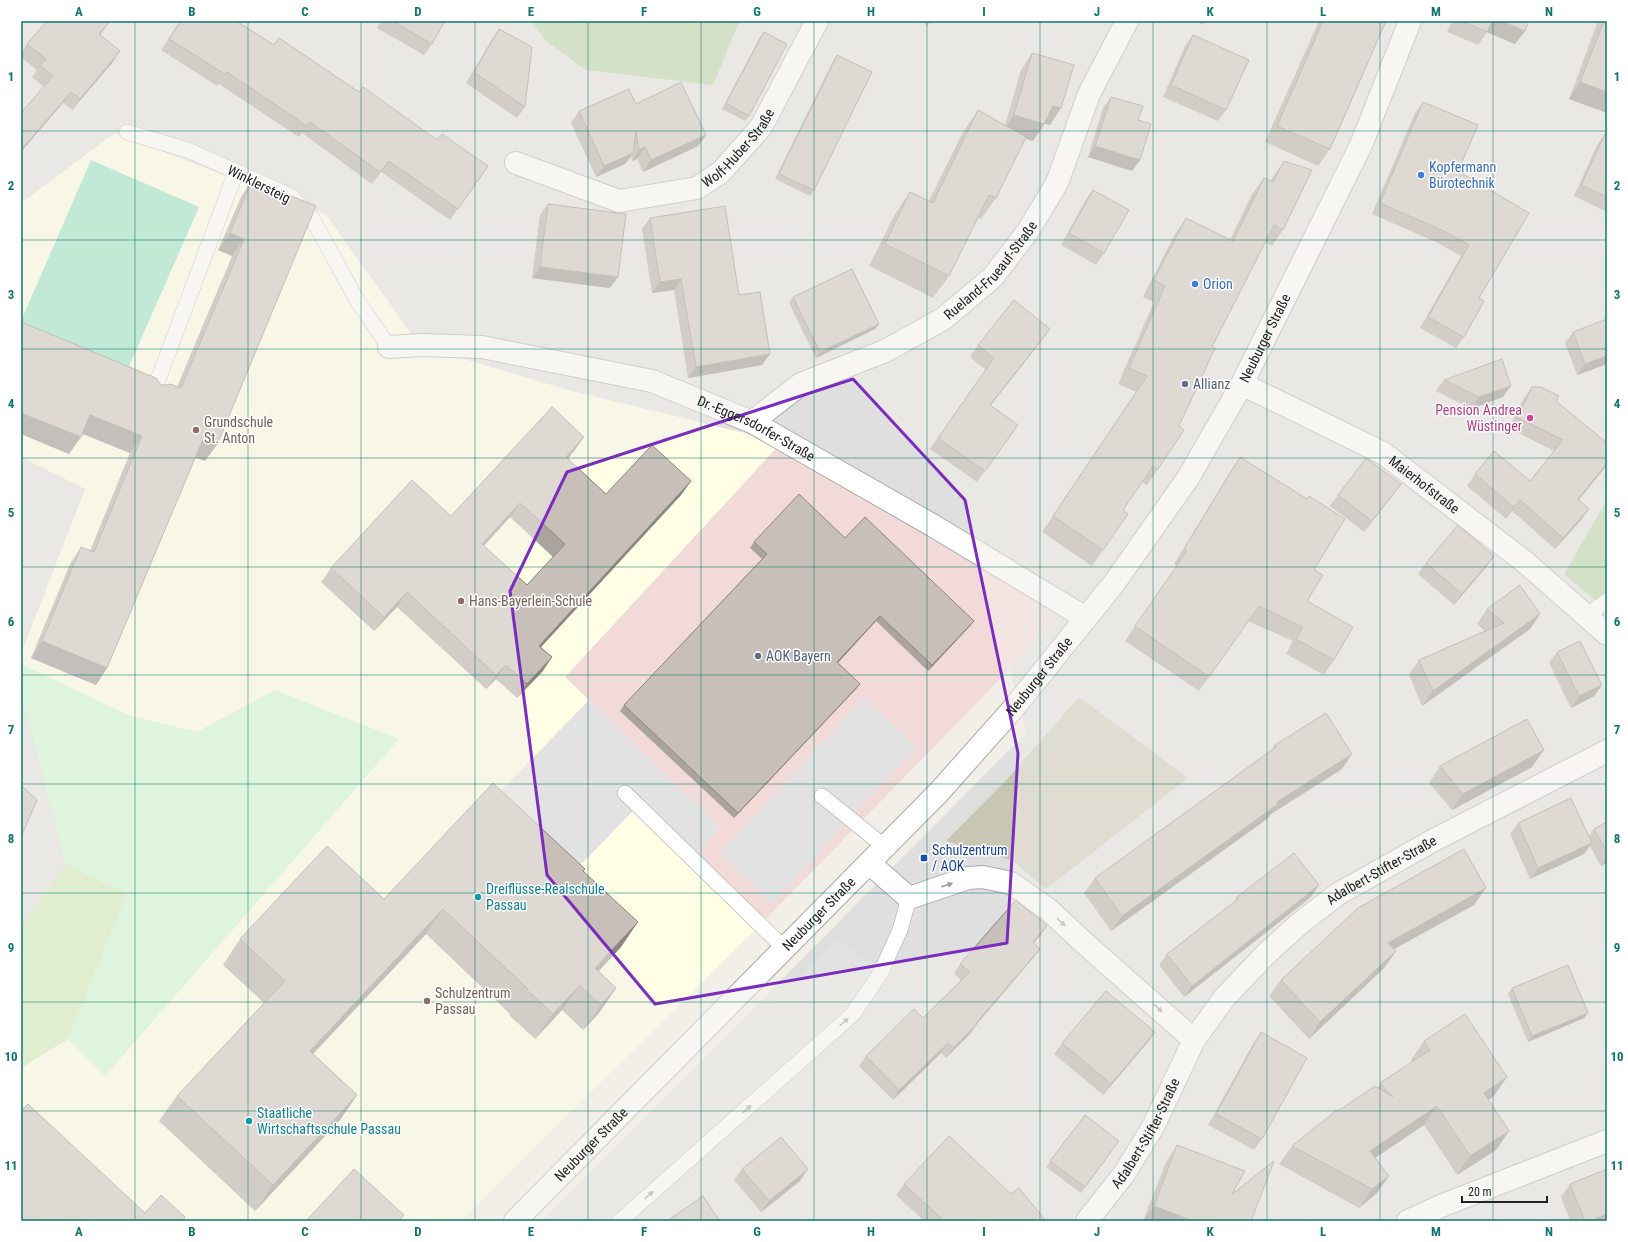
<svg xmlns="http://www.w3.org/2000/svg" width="1628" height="1242" viewBox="0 0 1628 1242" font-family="'Roboto Condensed',sans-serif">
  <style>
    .residential { fill: #e0dfdf }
    .commercial { fill: #f2dad9 }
    .education { fill: #ffffe5 }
    .construction { fill: #c7c7b4 }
    .grass { fill: #cdebb0 }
    .forest { fill: #add19e }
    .park { fill: #c8facc }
    .pitch { fill: #88e0be }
    .parking { fill: #e2e2e2 }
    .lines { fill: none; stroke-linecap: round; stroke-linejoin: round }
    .service-casing { stroke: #a9a9a9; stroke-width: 16 }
    .minor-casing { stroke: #a9a9a9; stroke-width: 24 }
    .tertiary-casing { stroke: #a9a9a9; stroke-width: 24 }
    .service { stroke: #fff; stroke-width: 15 }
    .minor { stroke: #fff; stroke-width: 22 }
    .tertiary { stroke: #fff; stroke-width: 22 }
    .wall { fill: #aba49e; fill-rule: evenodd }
    .shaded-wall { fill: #8b8681 }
    .building { fill: #c7bfb8; stroke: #8b8681; fill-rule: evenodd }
    .oneway { fill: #9c9c9c }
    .marked { fill: none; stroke: #7b2cbf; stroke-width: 3; stroke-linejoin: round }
    .grid { fill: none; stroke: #0f766e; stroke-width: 1; stroke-opacity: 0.55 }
    .shop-dot { fill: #3f7fe0; stroke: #fff; stroke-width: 1.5 }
    .service-dot { fill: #5c6f8a; stroke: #fff; stroke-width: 1.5 }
    .hotel-dot { fill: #d1479c; stroke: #fff; stroke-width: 1.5 }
    .education-dot { fill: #8d6e63; stroke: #fff; stroke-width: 1.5 }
    .transit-dot { fill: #1a4fb4; stroke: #fff; stroke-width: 1.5 }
    .culture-dot { fill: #0f9aa8; stroke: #fff; stroke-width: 1.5 }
    .labels { text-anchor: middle; stroke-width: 3; stroke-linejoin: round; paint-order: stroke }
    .street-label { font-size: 14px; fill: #222; stroke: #fff }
    .shop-label { font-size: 14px; fill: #366cbe; stroke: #fff; text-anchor: start }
    .service-label { font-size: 14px; fill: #4e5e75; stroke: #fff; text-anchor: start }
    .hotel-label { font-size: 14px; fill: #b23c85; stroke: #fff; text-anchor: end }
    .education-label { font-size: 14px; fill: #785e54; stroke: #fff; text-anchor: start }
    .transit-label { font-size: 14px; fill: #164399; stroke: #fff; text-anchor: start }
    .culture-label { font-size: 14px; fill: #0d838f; stroke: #fff; text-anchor: start }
    .neatline { fill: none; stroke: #0f766e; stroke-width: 1.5 }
    .grid-label { font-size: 13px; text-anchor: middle; font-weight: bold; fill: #0f766e }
  </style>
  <rect width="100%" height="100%" fill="#f2efe9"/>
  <g class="residential">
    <polygon points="21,21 1607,21 1607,1221 542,1221 1026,733 1010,669 1062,605 568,390 420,346 326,215 115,133 21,203"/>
    <polygon points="21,457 86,489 21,654"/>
    <polygon points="21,688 66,864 21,927"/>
  </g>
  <polygon class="commercial" points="782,442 1062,605 1010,669 759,926 692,858 720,827 565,677"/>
  <polygon class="education" points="115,133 326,215 420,346 568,390 782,442 565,677 720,827 692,858 759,926 461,1221 21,1221 21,1068 68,1039 105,1076 275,690 197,732 128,715 21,664 21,654 85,489 21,457 21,203"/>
  <polygon class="construction" points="1079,697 1188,778 1046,889 1013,861 946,841 1008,778"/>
  <polygon class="grass" points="66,864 127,894 68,1039 21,1068 21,927"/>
  <g class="forest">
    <polygon points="532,21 738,21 739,22 713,85 586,70 546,41"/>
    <polygon points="1607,500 1607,610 1564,574"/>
  </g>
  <polygon class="park" points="21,664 128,715 197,732 275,690 399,739 105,1076 68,1039 127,894 66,864 22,696"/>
  <polygon class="pitch" points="91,160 199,207 127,371 21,325 21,321"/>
  <g class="parking">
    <polygon points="1366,217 1428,244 1418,266 1393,255 1365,316 1329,300"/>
    <polygon points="1247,271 1284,287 1253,352 1215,334"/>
    <polygon points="863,698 892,723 916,747 772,904 720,853"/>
    <polygon points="589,700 720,827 692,858 637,807 563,883 483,809"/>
    <polygon points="838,938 880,974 853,1014 620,1221 557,1221"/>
  </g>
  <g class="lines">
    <g class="service-casing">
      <g id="service">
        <polyline points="127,132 190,151 291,196 312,218 358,302 389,347"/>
        <polyline points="153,393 236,172"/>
        <polyline points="1586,616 1607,601"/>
        <polyline points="625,793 785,949"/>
        <polyline points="822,796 885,847"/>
        <polyline points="620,1221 853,1014 880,974 900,930 909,898"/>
      </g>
    </g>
    <g class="minor-casing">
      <g id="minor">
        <path id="s1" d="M516,163l103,38 78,-13 24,-16 40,-45 56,-106"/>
        <path id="s2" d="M389,347l33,-2 60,2 170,34 100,41 180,103 154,93"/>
        <path id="s3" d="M1242,384l141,69 142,109 82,72"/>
        <path id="s4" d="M752,422l49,-38 84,-33 58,-32 50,-42 35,-46 29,-48 32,-89 38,-73"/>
        <polyline points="869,863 909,898 968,878 983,877 1011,883 1049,910 1082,941 1194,1040"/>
        <path id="s5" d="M1087,1221l37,-47 29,-47 41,-87 31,-43 41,-43 33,-30 39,-30 96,-54 173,-89"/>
      </g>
    </g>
    <g class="tertiary-casing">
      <g id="tertiary">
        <path id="s6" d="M515,1221l424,-429 73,-82 103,-128 73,-104 54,-94 119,-239 49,-124"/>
        <polyline points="1408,1221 1441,1206 1607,1141"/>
      </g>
    </g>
    <use href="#service" class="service"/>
    <use href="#minor" class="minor"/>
    <use href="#tertiary" class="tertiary"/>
  </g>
  <g class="wall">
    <polygon points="110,21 100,35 112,63 72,110 32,77 37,70 21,57 21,53 27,44"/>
    <polygon points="180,21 236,21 274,45 359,92 437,140 488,166 450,220 381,172 372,184 302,133 299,137 219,84 217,86 161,50"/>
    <polygon points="381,21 445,21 432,44 424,55 377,28"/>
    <polygon points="923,21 931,21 927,26"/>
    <polygon points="1196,21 1206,21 1203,25"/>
    <polygon points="1319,21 1386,21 1330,149 1318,166 1265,142"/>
    <polygon points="1452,21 1529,21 1525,31 1515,44 1487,32 1478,45 1447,32"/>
    <polygon points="1598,21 1607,21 1607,113 1569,99"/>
    <polygon points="499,29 525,107 517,118 466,83 491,41"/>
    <polygon points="764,32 749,116 745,121 722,109 760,37"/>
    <polygon points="1193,35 1226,110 1218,121 1163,97 1185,46"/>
    <polygon points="1032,53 1050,125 1045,124 1033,141 1025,138 996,198 981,219 977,218 949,276 933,298 869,266 895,214 910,192 929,201 963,132 978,110 1005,125 1021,70"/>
    <polygon points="837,55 814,190 810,196 775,179 833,61"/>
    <polygon points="1111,97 1138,120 1140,160 1132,171 1088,157 1103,108"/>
    <polygon points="1423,102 1458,171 1479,298 1464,337 1456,348 1420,328 1461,256 1438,243 1372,214 1415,113"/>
    <polygon points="636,104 706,135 698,146 643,172 637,159 632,161 631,157 625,164 596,177 571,123 579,111"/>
    <polygon points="1605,134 1607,135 1607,212 1574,196 1597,145"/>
    <polygon points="1284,161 1283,230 1272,246 1265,242 1212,347 1158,469 1147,485 1142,482 1123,510 1103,550 1092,566 1042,532 1136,392 1118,384 1154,302 1143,297 1175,234 1186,218 1230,240 1252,194 1264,178 1270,181 1273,177"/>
    <polygon points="252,180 316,206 205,461 195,457 107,668 96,685 31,658 70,564 81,547 90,551 130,453 82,433 69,454 21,434 161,385 177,387 232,256 218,250 241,197"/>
    <polygon points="1093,190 1104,253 1096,265 1061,245 1085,201"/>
    <polygon points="548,204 610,288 532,278 540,215"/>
    <polygon points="650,218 739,295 762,365 688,378 674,290 652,293 642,229"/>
    <polygon points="793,297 879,324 875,329 816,358 789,303"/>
    <polygon points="1607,319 1607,364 1577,375 1565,343 1573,332"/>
    <polygon points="1042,340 991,405 1018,425 977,482 930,449 986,370 970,357 978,345"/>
    <polygon points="1444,380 1503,397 1471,409 1436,391"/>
    <polygon points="1532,387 1556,401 1607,443 1607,465 1579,500 1581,520 1555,549 1512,511 1506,519 1467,486 1475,474 1530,481 1554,451 1509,428 1524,398"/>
    <path d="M584,437l-10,14 -6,8 38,35 85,-13 -10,14 -140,152 11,10 -10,15 -25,26 -21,-19 -10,10 -89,-82 -23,24 -53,-49 10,-14 120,-52zM510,517l43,40 -26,28 -43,-39z"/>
    <polygon points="1240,457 1314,570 1307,601 1334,660 1324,675 1286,654 1293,641 1248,621 1199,691 1125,641 1177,566 1174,564 1230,472"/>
    <polygon points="1401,484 1364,532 1330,506 1338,495"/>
    <polygon points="845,538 970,626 928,671 876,621 838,663 856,689 734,818 620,711 624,705 762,559 750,548 754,542"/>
    <polygon points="1494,556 1486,567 1454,605 1418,574 1426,563"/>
    <polygon points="1487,609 1540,614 1530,629 1422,706 1409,675 1419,660 1485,631 1477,624"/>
    <polygon points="1557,652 1602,685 1594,696 1571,708 1549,663"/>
    <polygon points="1275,745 1342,769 1271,814 1267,819 1111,931 1084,893 1095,878 1272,750"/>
    <polygon points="1440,766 1532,767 1452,810 1429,783"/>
    <polygon points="1607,822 1607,862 1601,866 1590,846 1584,854 1530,879 1510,834 1518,823 1589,836 1594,829"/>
    <polygon points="584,871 621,947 598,971 616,988 599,1013 583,1030 562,1010 535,1039 509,1015 510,1014 426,934 313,1054 357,1095 340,1120 255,1211 159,1121 177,1096 264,1003 223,965 240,939 384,899"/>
    <polygon points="1237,897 1311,897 1184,997 1159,965 1167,954 1233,903"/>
    <polygon points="1474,905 1394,949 1396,951 1384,968 1309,1039 1269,996 1281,980"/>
    <polygon points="1040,936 1034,943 1040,949 1033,958 977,1024 970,1034 946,1058 941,1053 893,1100 859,1066 866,1056 923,1018 961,980 954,974 960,964"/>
    <polygon points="1512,988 1584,1018 1528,1042 1508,994"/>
    <polygon points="1155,1032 1147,1043 1103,1095 1054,1054 1062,1043"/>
    <polygon points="1261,1032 1262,1139 1254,1150 1208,1125 1253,1044"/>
    <polygon points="1424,1041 1494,1096 1488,1100 1509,1131 1496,1150 1457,1175 1424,1125 1375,1158 1389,1176 1376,1194 1359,1208 1279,1164 1292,1146 1338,1111 1377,1088 1380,1083 1412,1062 1411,1060"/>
    <polygon points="1085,1115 1119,1141 1081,1193 1046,1167"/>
    <polygon points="1177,1145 1232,1194 1251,1221 1143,1221 1166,1162"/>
    <polygon points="742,1169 800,1181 761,1212 734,1180"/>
    <polygon points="904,1184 1011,1194 1046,1221 924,1221 896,1195"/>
    <polygon points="1570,1184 1607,1221 1570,1221 1561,1197"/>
  </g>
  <g class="shaded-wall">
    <polygon points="110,21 102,32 91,45 99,34"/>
    <polygon points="1491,21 1501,21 1525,31 1515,44 1484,31"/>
    <polygon points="120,51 112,63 72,110 80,99"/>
    <polygon points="1580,82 1607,92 1607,113 1569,99"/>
    <polygon points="71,92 63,103 21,152 21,150"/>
    <polygon points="1053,106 1061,108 1050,125 1042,123"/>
    <polygon points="1014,115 1044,124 1033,141 1003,132"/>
    <polygon points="706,135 698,146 643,172 651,160"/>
    <polygon points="1095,146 1140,160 1132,171 1088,157"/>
    <polygon points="645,147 637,159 632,161 639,150"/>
    <polygon points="633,153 625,164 596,177 604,166"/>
    <polygon points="230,233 244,239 232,256 218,250"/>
    <polygon points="540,267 618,277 610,288 532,278"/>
    <polygon points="681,279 674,290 652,293 660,282"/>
    <polygon points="879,324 875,329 816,358 820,352"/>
    <polygon points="1050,329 1042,340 982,416 990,405"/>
    <polygon points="770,354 762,365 688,378 696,367"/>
    <polygon points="1607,356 1607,364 1577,375 1585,364"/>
    <polygon points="1511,386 1503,397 1471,409 1479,397"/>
    <polygon points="21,413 81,437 69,454 21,434"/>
    <polygon points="90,415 142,436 130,453 78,432"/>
    <polygon points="584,437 574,451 556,471 566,457"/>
    <polygon points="203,439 217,445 205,461 191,456"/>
    <polygon points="1607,463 1607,465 1570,510 1578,499"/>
    <polygon points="691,481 681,495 529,660 539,646"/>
    <polygon points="1401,484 1393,495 1364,532 1372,521"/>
    <polygon points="1520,500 1512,511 1506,519 1514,507"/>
    <polygon points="520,503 510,517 472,558 482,544"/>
    <polygon points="1589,509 1581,520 1555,549 1563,538"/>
    <polygon points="1494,556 1486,567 1454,605 1462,594"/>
    <polygon points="407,592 397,607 374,631 384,617"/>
    <polygon points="1540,614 1530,629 1422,706 1433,691"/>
    <polygon points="880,616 876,621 833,668 837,662"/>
    <polygon points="974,621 970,626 928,671 932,665"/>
    <polygon points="42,641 107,668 96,685 31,658"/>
    <polygon points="552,657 542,672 517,698 527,684"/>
    <polygon points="506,665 496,679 486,689 496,675"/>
    <polygon points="860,684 856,689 734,818 738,813"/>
    <polygon points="1602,685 1594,696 1571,708 1579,696"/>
    <polygon points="1544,750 1532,767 1452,810 1463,794"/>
    <polygon points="1352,754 1342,769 1271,814 1267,819 1111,931 1122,916 1277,802"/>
    <polygon points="1592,843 1584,854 1530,879 1538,868"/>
    <polygon points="1607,857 1607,862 1601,866"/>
    <polygon points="1319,885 1311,897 1184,997 1192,986"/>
    <polygon points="1486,888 1474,905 1376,959 1388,943"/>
    <polygon points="443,909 426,934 292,1076 310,1051"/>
    <polygon points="638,922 621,947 583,988 595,968"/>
    <polygon points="1047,926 1040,936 1026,952 1033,942"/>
    <polygon points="1040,949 1033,958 976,1025 977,1024 970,1034 946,1058 953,1048 976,1023"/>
    <polygon points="1396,951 1384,968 1309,1039 1320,1022"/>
    <polygon points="580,985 562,1010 535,1039 553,1014"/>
    <polygon points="616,988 599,1013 583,1030 601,1005"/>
    <polygon points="1588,1013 1584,1018 1528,1042 1532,1036"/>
    <polygon points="1155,1032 1147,1043 1103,1095 1111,1084"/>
    <polygon points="948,1043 941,1053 893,1100 899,1090"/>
    <polygon points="1507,1077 1494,1096 1471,1112 1484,1093"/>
    <polygon points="357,1095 340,1120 255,1211 273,1185"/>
    <polygon points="1437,1106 1424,1125 1357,1170 1370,1151"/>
    <polygon points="1509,1131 1496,1150 1457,1175 1470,1156"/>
    <polygon points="808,1169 800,1181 761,1212 769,1201"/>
    <polygon points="1389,1176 1376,1194 1359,1208 1372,1189"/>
    <polygon points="1154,1206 1193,1221 1143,1221"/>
    <polygon points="1607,1214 1607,1221 1590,1221"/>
  </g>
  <g class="building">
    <polygon points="47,21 110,21 99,34 120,51 80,99 71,92 21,150 21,113 53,76 40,66 46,59 27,44"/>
    <polygon points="181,21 236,21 274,45 279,38 359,92 363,87 437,140 442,134 488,166 458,209 389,161 380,172 310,122 307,126 227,72 225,74 169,39"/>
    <polygon points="392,21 445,21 432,44"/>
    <polygon points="1323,21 1386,21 1330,149 1277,126"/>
    <polygon points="1462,21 1492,21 1487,32"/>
    <polygon points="1501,21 1529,21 1525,31"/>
    <polygon points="1604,21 1607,21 1607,92 1580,82"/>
    <polygon points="499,29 532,47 525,107 474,72"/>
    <polygon points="764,32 787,44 749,116 726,103"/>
    <polygon points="1193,35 1249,60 1226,110 1171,85"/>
    <polygon points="1032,53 1074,65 1061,108 1053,106 1044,124 1014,115"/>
    <polygon points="837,55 872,72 814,190 779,174"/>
    <polygon points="681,82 706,135 651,160 645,147 639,150 636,131 633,153 604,166 579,111 629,89 636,104"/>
    <polygon points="1111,97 1143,106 1138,120 1151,124 1140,160 1095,146"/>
    <polygon points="1423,102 1478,125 1458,171 1529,213 1479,298 1484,301 1464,337 1428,317 1469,245 1446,232 1380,203"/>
    <polygon points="978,110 1026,137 996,198 989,195 949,276 885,244 910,192 933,203"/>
    <polygon points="1605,134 1607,135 1607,197 1581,185"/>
    <polygon points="1284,161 1312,170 1283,230 1274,225 1212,347 1215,348 1179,426 1184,430 1158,469 1153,466 1123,510 1128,514 1103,550 1053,516 1147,376 1129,368 1165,286 1154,280 1186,218 1233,241 1264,178 1273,182"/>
    <polygon points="252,180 316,206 217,445 203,439 107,668 42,641 81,547 94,552 142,436 90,415 81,437 21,413 21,322 156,378 161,385 166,385 170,384 181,388 244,239 230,233"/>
    <polygon points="1093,190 1129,210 1104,253 1069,233"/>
    <polygon points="548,204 626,214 618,277 540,267"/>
    <polygon points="725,206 739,295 760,292 770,354 696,367 681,279 660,282 650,218"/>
    <polygon points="852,269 879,324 820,352 793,297"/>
    <polygon points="1014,300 1050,329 990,405 1018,425 985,471 938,438 994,358 978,345"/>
    <polygon points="1607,319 1607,356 1585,364 1573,332"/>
    <polygon points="1502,359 1511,386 1479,397 1444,380"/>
    <polygon points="1532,387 1541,387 1559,396 1556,401 1607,443 1607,463 1578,499 1589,509 1563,538 1520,500 1514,507 1475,474 1494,451 1530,481 1563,440 1517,417"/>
    <path d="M552,407l32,30 -18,20 40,37 46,-49 39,36 -152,165 13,11 -25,27 -21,-19 -10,10 -89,-83 -23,25 -53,-49 81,-88 39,36zM520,503l45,41 -38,41 -45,-41z"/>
    <polygon points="1240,457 1307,499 1309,496 1345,519 1314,570 1323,575 1307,601 1353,627 1334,660 1296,639 1303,627 1259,606 1209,677 1135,626 1187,551 1184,549"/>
    <polygon points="1366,458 1401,484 1372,521 1338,495"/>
    <polygon points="799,494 845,538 865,517 974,621 932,665 880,616 837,662 860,684 738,813 624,705 767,554 754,542"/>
    <polygon points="1458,525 1494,556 1462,594 1426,563"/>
    <polygon points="1520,585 1540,614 1433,691 1419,660 1504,623 1487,609"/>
    <polygon points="1580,641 1602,685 1579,696 1557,652"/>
    <polygon points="1326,713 1352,754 1277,802 1278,804 1122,916 1095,878 1276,747 1275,745"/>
    <polygon points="1527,719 1544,750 1463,794 1440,766"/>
    <polygon points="493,783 585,869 583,871 638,922 595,968 616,988 601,1005 580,985 553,1014 527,990 528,989 443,909 310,1051 357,1095 273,1185 177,1096 285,981 240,939 327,846 384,899"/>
    <polygon points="21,785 37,800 21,837"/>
    <polygon points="1571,798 1592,843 1538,868 1518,823"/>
    <polygon points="1607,822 1607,852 1594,829"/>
    <polygon points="1464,849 1486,888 1388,943 1396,951 1320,1022 1281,980 1358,908"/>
    <polygon points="1294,853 1319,885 1192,986 1167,954 1238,899 1237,897"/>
    <polygon points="1016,900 1047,926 1033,942 1040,949 976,1023 977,1024 953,1048 948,1043 899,1090 866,1056 914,1009 923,1018 970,972 960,964"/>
    <polygon points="1568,965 1588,1013 1532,1036 1512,988"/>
    <polygon points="1106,991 1155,1032 1111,1084 1062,1043"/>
    <polygon points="1465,1014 1507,1077 1484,1093 1509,1131 1470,1156 1437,1106 1370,1151 1389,1176 1372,1189 1292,1146 1337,1110 1338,1111 1375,1086 1393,1097 1380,1083 1430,1050 1424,1041"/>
    <polygon points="1261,1032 1307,1058 1262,1139 1216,1114"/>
    <polygon points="28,1104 145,1213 161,1195 185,1217 182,1221 21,1221 21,1111"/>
    <polygon points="1085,1115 1119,1141 1085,1187 1050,1161"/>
    <polygon points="949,1136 1011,1194 1019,1188 1046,1221 944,1221 904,1184"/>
    <polygon points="781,1137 808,1169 769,1201 742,1169"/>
    <polygon points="1177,1145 1245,1171 1232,1194 1274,1161 1251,1221 1193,1221 1154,1206"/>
    <polygon points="354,1169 404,1215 399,1221 306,1221"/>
    <polygon points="1607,1169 1607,1214 1590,1221 1585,1221 1570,1184"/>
    <polygon points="703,1196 720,1221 667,1221"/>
  </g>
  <defs><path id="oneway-solid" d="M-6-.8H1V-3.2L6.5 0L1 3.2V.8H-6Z"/></defs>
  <g class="oneway">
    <use href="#oneway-solid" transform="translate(947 885) rotate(-18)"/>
    <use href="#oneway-solid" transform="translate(1061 922) rotate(44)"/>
    <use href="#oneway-solid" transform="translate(1158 1008) rotate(41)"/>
    <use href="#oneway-solid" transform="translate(844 1022) rotate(-42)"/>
    <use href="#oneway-solid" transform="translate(747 1109) rotate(-42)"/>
    <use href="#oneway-solid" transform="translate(649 1195) rotate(-42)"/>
  </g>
  <path d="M0 0H1628V1242H0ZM853,379l112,121 53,253 -11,190 -352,61 -108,-129 -37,-284 57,-119z" fill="#f2efe9" fill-opacity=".55" fill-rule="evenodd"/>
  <path class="marked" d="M853,379l112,121 53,253 -11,190 -352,61 -108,-129 -37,-284 57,-119z"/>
  <path class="grid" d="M135,21v1200M248,21v1200M361,21v1200M475,21v1200M588,21v1200M701,21v1200M814,21v1200M927,21v1200M1040,21v1200M1153,21v1200M1267,21v1200M1380,21v1200M1493,21v1200M21,131h1586M21,240h1586M21,349h1586M21,458h1586M21,567h1586M21,675h1586M21,784h1586M21,893h1586M21,1002h1586M21,1111h1586"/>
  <g class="shop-dot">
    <circle cx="1421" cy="175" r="4"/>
    <circle cx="1195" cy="284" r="4"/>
  </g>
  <g class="service-dot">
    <circle cx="1185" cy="384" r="4"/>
    <circle cx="758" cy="656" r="4"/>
  </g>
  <circle class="hotel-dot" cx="1530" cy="418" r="4"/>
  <g class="education-dot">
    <circle cx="196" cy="430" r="4"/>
    <circle cx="461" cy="601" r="4"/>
    <circle cx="427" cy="1001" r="4"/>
  </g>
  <rect class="transit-dot" x="920" y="854" width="8" height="8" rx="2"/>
  <g class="culture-dot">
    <circle cx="478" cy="897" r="4"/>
    <circle cx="249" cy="1121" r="4"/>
  </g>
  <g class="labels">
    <g class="street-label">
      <text dy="5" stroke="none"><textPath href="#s1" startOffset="247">Wolf-Huber-Straße</textPath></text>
      <text transform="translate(259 184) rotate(26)" y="5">Winklersteig</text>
      <text dy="5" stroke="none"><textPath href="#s4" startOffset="287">Rueland-Frueauf-Straße</textPath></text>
      <text dy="5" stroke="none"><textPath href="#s6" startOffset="1164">Neuburger Straße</textPath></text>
      <text dy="5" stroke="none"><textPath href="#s2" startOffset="381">Dr.-Eggersdorfer-Straße</textPath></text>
      <text dy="5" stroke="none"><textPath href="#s3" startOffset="209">Maierhofstraße</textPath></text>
      <text dy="5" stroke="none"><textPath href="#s6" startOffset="756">Neuburger Straße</textPath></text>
      <text dy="5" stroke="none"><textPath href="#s5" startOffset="467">Adalbert-Stifter-Straße</textPath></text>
      <text dy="5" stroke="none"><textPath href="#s6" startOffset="432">Neuburger Straße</textPath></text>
      <text dy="5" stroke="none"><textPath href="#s5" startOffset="106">Adalbert-Stifter-Straße</textPath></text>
      <text dy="5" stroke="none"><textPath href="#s6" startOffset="108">Neuburger Straße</textPath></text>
    </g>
    <g class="shop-label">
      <text x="1429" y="172">Kopfermann<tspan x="1429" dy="16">Bürotechnik</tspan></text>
      <text x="1203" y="289">Orion</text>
    </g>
    <g class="service-label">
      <text x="1193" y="389">Allianz</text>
      <text x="766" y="661">AOK Bayern</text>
    </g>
    <g class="hotel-label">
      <text x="1522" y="415">Pension Andrea<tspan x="1522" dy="16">Wüstinger</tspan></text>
    </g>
    <g class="education-label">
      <text x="204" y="427">Grundschule<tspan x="204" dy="16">St. Anton</tspan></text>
      <text x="469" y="606">Hans-Bayerlein-Schule</text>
      <text x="435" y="998">Schulzentrum<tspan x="435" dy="16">Passau</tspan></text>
    </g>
    <g class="transit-label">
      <text x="932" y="855">Schulzentrum<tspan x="932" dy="16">/ AOK</tspan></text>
    </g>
    <g class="culture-label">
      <text x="486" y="894">Dreiflüsse-Realschule<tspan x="486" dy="16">Passau</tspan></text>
      <text x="257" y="1118">Staatliche<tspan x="257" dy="16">Wirtschaftsschule Passau</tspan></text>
    </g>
  </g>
  <rect width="1628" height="1242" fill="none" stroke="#ffffff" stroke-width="44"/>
  <path d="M1462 1196v6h85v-6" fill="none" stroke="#222222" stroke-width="2"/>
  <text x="1468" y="1196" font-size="12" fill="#222222" stroke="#ffffff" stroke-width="3" paint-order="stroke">20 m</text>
  <rect x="22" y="22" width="1584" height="1198" class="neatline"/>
  <g class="grid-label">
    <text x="79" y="16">A</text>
    <text x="192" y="16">B</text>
    <text x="305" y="16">C</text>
    <text x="418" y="16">D</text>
    <text x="531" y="16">E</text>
    <text x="644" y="16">F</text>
    <text x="757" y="16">G</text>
    <text x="871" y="16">H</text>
    <text x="984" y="16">I</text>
    <text x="1097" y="16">J</text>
    <text x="1210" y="16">K</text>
    <text x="1323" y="16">L</text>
    <text x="1436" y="16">M</text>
    <text x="1549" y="16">N</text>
    <text x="11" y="81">1</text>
    <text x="1617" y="81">1</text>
    <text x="11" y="190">2</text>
    <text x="1617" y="190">2</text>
    <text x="11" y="299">3</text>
    <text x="1617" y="299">3</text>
    <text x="11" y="408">4</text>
    <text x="1617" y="408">4</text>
    <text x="11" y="517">5</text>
    <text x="1617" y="517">5</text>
    <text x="11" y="626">6</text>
    <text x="1617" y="626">6</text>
    <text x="11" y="734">7</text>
    <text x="1617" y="734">7</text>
    <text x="11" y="843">8</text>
    <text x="1617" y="843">8</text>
    <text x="11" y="952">9</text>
    <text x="1617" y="952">9</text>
    <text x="11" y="1061">10</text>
    <text x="1617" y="1061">10</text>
    <text x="11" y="1170">11</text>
    <text x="1617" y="1170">11</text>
    <text x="79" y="1236">A</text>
    <text x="192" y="1236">B</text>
    <text x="305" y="1236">C</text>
    <text x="418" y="1236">D</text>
    <text x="531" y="1236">E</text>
    <text x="644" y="1236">F</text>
    <text x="757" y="1236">G</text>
    <text x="871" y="1236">H</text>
    <text x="984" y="1236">I</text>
    <text x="1097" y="1236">J</text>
    <text x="1210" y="1236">K</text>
    <text x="1323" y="1236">L</text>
    <text x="1436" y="1236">M</text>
    <text x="1549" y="1236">N</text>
  </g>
</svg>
